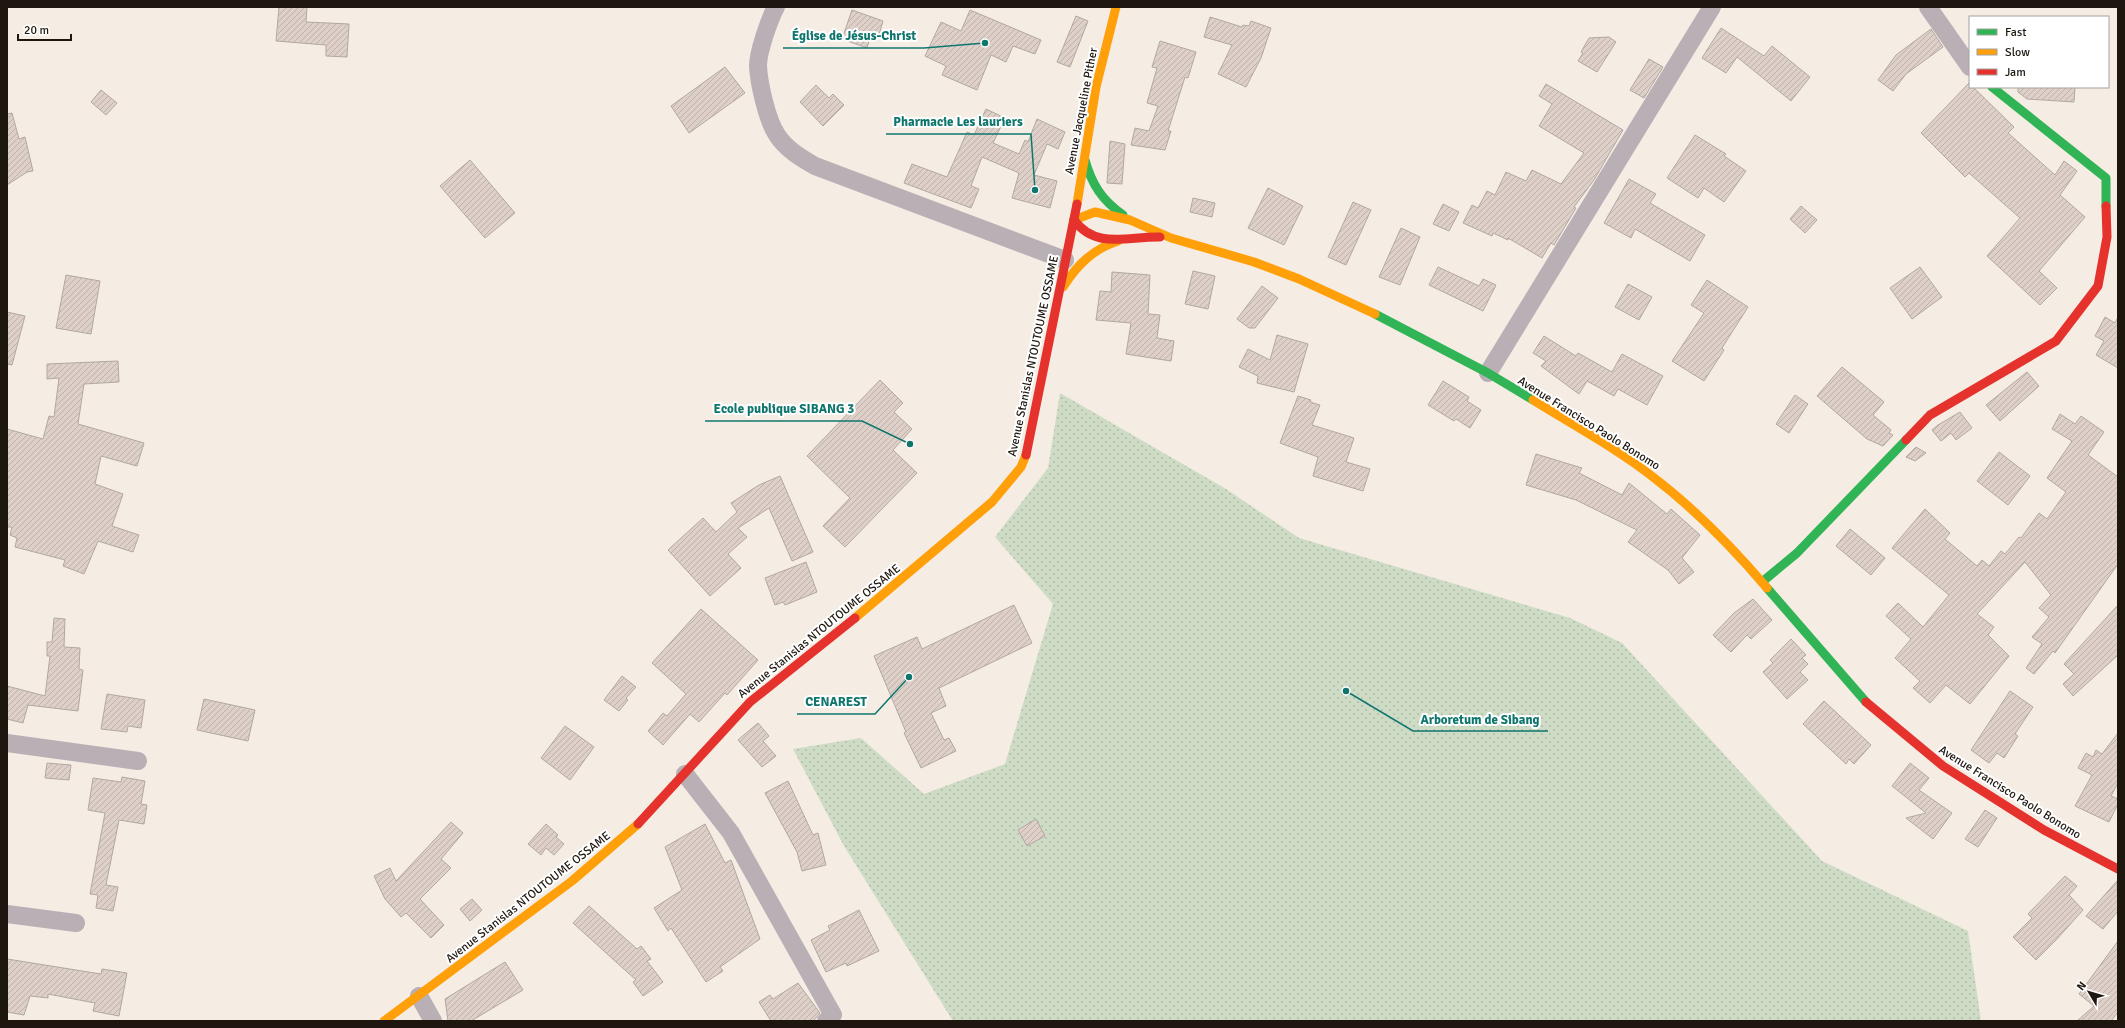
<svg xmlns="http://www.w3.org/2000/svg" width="2125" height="1028" viewBox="0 0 2125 1028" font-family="Signika,sans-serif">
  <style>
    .park { fill: url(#park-dots) }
    .building { fill: url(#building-hatch); stroke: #b1a8a3 }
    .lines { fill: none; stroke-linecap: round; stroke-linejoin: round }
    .street { stroke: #b9b0b6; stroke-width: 18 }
    .fast { stroke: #30b455; stroke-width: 9 }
    .slow { stroke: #ff9f0a; stroke-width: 9 }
    .jam { stroke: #e5322d; stroke-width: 9 }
    .labels { text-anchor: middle; stroke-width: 4; stroke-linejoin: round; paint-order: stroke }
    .street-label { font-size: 12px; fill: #1e170f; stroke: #fff }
    .leader { fill: none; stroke: #0f766e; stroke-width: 1.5 }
    .callout-dot { fill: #0f766e; stroke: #fff; stroke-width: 1.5 }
    .callout-label { font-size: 13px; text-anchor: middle; font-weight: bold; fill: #0f766e; stroke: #fff; stroke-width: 4; stroke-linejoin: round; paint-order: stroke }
  </style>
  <defs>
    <pattern id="park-dots" width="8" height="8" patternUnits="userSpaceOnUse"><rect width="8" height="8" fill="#cedcc5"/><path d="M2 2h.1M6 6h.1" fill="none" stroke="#b0bca8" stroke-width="1.8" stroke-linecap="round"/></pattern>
    <pattern id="building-hatch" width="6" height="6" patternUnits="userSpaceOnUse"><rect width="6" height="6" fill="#ded0c9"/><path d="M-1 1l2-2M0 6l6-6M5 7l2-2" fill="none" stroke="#beb2ab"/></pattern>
  </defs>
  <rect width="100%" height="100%" fill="#f5ece3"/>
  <polygon class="park" points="1060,393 1226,489 1299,538 1570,618 1622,643 1822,861 1968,931 1981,1021 953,1021 844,846 793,749 861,738 924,794 1005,764 1053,604 995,537 1048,468"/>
  <g class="building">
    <polygon points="279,7 307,7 306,22 349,24 347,57 326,56 326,45 276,41"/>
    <polygon points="852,10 883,21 879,35 872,32 867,48 842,39"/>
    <polygon points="970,10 1041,40 1035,54 1013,46 1006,62 991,55 977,90 942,75 946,66 925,56 941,22 961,31"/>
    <polygon points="1076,16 1088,21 1070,67 1057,62"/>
    <polygon points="1210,17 1242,27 1243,25 1249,26 1251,21 1271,28 1261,58 1246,87 1218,74 1232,45 1204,37"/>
    <polygon points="1721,28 1764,56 1772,46 1810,77 1791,101 1737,57 1726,73 1702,58"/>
    <polygon points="1931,29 1943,47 1906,74 1893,91 1878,80 1896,55"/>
    <polygon points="1609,37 1616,42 1597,72 1578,61 1583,53 1581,52 1589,38"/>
    <polygon points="1160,41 1196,52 1188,78 1185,77 1168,131 1171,131 1165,150 1131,145 1135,128 1149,131 1158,106 1147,103 1157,68 1152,67"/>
    <polygon points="1649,59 1663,67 1644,98 1630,90"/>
    <polygon points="725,67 745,93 689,133 671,106"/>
    <polygon points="1969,83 1970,87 1973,87 2014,127 2008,133 2055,175 2064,161 2077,171 2060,195 2085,217 2039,271 2057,288 2040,305 1987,256 2020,218 1969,173 1965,177 1921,133"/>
    <polygon points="1546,84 1623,130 1594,180 1574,207 1576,208 1554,245 1551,243 1542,258 1508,238 1508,240 1493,233 1492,236 1463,223 1472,205 1478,208 1487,191 1495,195 1506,172 1526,181 1532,170 1561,184 1584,153 1539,126 1552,104 1539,96"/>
    <polygon points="816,85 829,98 833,94 844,105 823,126 800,102"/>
    <polygon points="2018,87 2075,87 2074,102 2027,99 2018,92"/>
    <polygon points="101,90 117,103 106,115 91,102"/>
    <polygon points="986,109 1005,118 993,143 1019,154 1025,140 1028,142 1037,119 1065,132 1058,149 1047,144 1034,175 1057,181 1050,208 1012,198 1019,173 982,157 971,186 979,189 971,208 904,183 912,164 947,177 967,132 974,135"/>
    <polygon points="12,113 19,139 25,137 33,171 27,172 7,185 7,114"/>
    <polygon points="1695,135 1726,154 1724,156 1746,171 1724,202 1704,188 1698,198 1667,178"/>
    <polygon points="1110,141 1125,144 1122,184 1107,183"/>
    <polygon points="470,160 515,213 485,238 440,186"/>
    <polygon points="1629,179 1656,194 1650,203 1705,235 1690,261 1635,229 1631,238 1604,223"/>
    <polygon points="1268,188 1303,206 1284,245 1248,228"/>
    <polygon points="1193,198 1215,203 1212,217 1190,212"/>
    <polygon points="1353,202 1371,210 1346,265 1328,257"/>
    <polygon points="1443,204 1459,212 1449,231 1433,224"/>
    <polygon points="1801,206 1817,220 1805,233 1790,219"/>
    <polygon points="1401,228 1420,237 1400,285 1379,277"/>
    <polygon points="1438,267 1479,286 1483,279 1496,285 1483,311 1429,285"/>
    <polygon points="1920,267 1942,297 1912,319 1890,288"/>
    <polygon points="1193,271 1215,276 1208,309 1185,304"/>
    <polygon points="1112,272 1150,275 1148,314 1160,315 1157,338 1174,341 1171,361 1126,354 1131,323 1096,320 1100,291 1111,292"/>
    <polygon points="66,275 100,281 91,334 56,328"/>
    <polygon points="1707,280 1748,307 1722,348 1724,350 1704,381 1672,361 1704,313 1691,305"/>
    <polygon points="1628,284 1652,297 1639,320 1615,307"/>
    <polygon points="1262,286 1278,298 1255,328 1249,328 1237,319"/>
    <polygon points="7,312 25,316 12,365 7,364"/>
    <polygon points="2105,317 2115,323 2118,317 2118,368 2096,355 2104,341 2095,336"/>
    <polygon points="1277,335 1308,344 1294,392 1257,383 1258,376 1239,367 1248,349 1270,360"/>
    <polygon points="1544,336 1576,356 1578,353 1612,372 1622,354 1663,376 1647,405 1618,389 1614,396 1587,381 1579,394 1541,366 1546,361 1533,353"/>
    <polygon points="118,361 119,382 84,384 78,424 144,443 137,466 101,456 95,484 123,494 112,526 139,535 133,552 98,541 84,574 63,566 65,560 15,547 17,538 10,535 12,527 7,527 7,429 43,439 49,416 54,417 59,378 47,379 47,364"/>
    <polygon points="1842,367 1884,402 1873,415 1891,430 1889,433 1893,435 1883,446 1867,439 1817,396"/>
    <polygon points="2027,372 2039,386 2000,421 1986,405"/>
    <polygon points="880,380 903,403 894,412 912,429 893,450 917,473 845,547 823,526 850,498 807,456"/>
    <polygon points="1443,381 1469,397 1467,401 1481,410 1470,428 1456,419 1454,421 1428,405"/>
    <polygon points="1795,395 1808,404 1789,433 1776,424"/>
    <polygon points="1298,396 1311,400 1310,402 1320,405 1312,425 1354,438 1346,462 1370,469 1363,491 1313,476 1318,457 1280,443"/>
    <polygon points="1960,412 1972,428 1956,440 1951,433 1941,441 1932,430 1938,425"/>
    <polygon points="2060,414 2075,424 2081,416 2104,432 2088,455 2118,477 2118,564 2055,653 2053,651 2034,674 2026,668 2042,644 2032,637 2049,617 2039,608 2051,595 2025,562 1977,614 1994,627 1988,635 2009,656 1970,704 1946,685 1930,703 1913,688 1920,681 1895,658 1911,639 1886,616 1898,603 1923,627 1949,595 1892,548 1925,509 1950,533 1945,539 1977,566 1982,560 1989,566 2001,551 2005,554 2019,537 2021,538 2039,513 2047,519 2066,492 2047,478 2072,441 2052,429"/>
    <polygon points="1916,447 1926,453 1915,461 1906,457"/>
    <polygon points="1999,452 2030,476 2008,505 1977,481"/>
    <polygon points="1536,454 1582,468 1579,473 1622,495 1629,483 1667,514 1671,509 1700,535 1682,558 1694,572 1679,584 1668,570 1628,542 1637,530 1576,500 1526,485"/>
    <polygon points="780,476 813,552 792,561 769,508 738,528 747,537 728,554 741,568 710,596 668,550 703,518 716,532 737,512 731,503 759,485"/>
    <polygon points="1850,529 1885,558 1871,575 1836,546"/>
    <polygon points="806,562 817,592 785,605 783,602 775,605 765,578"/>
    <polygon points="1753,599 1772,620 1751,639 1747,635 1731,652 1713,635 1734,613"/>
    <polygon points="1014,605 1032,643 939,688 946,706 931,713 944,740 949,738 956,751 921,768 904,733 906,732 874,656 917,637 922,649"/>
    <polygon points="2118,605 2118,655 2073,696 2063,684 2074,674 2064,664"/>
    <polygon points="701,609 758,660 727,695 725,693 699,722 690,714 663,745 648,731 663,713 667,716 686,694 652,663"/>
    <polygon points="54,618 65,619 64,647 80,648 79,669 83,670 78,711 28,705 23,723 7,719 7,686 45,696 50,656 47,656 47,642 52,642"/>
    <polygon points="1791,639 1806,655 1802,658 1808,664 1800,672 1808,680 1787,699 1763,672 1773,663 1770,660"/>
    <polygon points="622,676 636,687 626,698 628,700 619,711 604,700"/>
    <polygon points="2010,691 2033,707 2015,734 2018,736 2004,758 1997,753 1989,763 1971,750"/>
    <polygon points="107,694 145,700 141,728 128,726 127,732 101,729"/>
    <polygon points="204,699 255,710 248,741 197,730"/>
    <polygon points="1824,701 1871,745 1854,764 1849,759 1846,764 1803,724"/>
    <polygon points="758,723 769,736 763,741 776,756 762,767 738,740"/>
    <polygon points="565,726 594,747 570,780 541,758"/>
    <polygon points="2118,733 2118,783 2111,796 2118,799 2118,804 2109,822 2075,806 2092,775 2078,768 2086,753 2093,757 2096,750 2102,754"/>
    <polygon points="47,763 71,765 69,780 45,778"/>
    <polygon points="1910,763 1929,778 1919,790 1952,813 1933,839 1906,818 1926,813 1892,786"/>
    <polygon points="122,777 145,781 141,804 147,805 144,824 119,820 106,885 118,887 113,911 96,908 98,895 90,894 105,813 88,810 93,778 121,782"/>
    <polygon points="788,781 813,835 818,833 826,865 802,871 797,852 765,793"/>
    <polygon points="1985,810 1997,818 1978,847 1965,839"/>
    <polygon points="1036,819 1045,836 1027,846 1018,830"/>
    <polygon points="451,822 463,833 441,859 451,868 420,899 444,925 431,938 406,913 401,917 385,899 374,876 390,868 396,881"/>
    <polygon points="546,824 558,835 556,837 564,844 554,855 546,848 541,855 528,844"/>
    <polygon points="705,824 725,863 731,860 760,939 720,967 723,971 706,982 671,928 668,931 654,908 682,890 665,847"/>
    <polygon points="2065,876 2077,886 2069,895 2083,910 2057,939 2036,960 2013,937 2032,918 2028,914"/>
    <polygon points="2117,881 2118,911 2103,929 2086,916"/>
    <polygon points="472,899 482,910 470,921 460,909"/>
    <polygon points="589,906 637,949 641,946 651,959 647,961 663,982 643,996 633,982 636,980 573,923"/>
    <polygon points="859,910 879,951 847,966 846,963 826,972 811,940 830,930 828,926"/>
    <polygon points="2118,941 2118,1012 2111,1021 2077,1021 2094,1006 2079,994"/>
    <polygon points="7,959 101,974 102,969 127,973 119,1016 93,1011 95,1003 48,994 48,998 30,996 24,1015 7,1012"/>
    <polygon points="505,962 523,990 471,1021 448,1021 445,999"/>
    <polygon points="798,983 820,1013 816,1018 813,1021 771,1021 759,1002 770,995 773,999"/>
  </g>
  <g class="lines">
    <g class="street">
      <path d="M776,7c-7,13 -18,45 -18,59 1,18 9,54 19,69 9,14 24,23 38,31l250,94"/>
      <polyline points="1928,7 1970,67"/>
      <polyline points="1488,373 1712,7"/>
      <polyline points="7,743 138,761"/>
      <polyline points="685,774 731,833 833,1015 826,1021"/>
      <polyline points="7,914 76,923"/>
      <polyline points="419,996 433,1021"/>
    </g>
    <g class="fast">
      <polyline points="1992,87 2106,178 2106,206"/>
      <path d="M1085,160c7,25 17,40 38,55"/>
      <polyline points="1375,314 1488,373 1533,400"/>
      <polyline points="1762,582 1797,553 1906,440"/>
      <polyline points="1767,588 1866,702"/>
    </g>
    <g class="slow">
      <polyline points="1077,204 1096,87 1116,7"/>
      <polyline points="1074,220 1095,212 1130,220 1171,238 1254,262 1299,279 1375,314"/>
      <path d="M1063,287c14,-22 30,-38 55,-46"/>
      <path d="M1533,400c40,25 83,48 120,77 42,32 80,71 114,111"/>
      <polyline points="855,618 992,502 1021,467 1026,455"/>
      <polyline points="384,1021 572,881 638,824"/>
    </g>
    <g class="jam">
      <path d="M1074,220c22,30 54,16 86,17"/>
      <polyline points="1906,440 1930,415 2056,341 2098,286 2107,237 2106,206"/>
      <polyline points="1026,455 1077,204"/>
      <polyline points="1866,702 1943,766 2044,830 2118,869"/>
      <polyline points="638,824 750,702 855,618"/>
    </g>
  </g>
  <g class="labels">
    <g class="street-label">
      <text transform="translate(1081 111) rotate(-79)" y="4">Avenue Jacqueline Pither</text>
      <text transform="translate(1033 356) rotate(-78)" y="4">Avenue Stanislas NTOUTOUME OSSAME</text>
      <text transform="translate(1589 423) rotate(32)" y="4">Avenue Francisco Paolo Bonomo</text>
      <text transform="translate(819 631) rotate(-39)" y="4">Avenue Stanislas NTOUTOUME OSSAME</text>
      <text transform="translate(2010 792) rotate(32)" y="4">Avenue Francisco Paolo Bonomo</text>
      <text transform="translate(528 897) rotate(-38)" y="4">Avenue Stanislas NTOUTOUME OSSAME</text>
    </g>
  </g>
  <path class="leader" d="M985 43L924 48H783M1035 190L1031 134H886M910 444L862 421H705M909 677L875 714H797M1346 691L1413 731H1548"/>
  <g class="callout-dot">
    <circle cx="985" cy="43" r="4"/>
    <circle cx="1035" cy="190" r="4"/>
    <circle cx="910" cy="444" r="4"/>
    <circle cx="909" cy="677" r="4"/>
    <circle cx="1346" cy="691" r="4"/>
  </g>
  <g class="callout-label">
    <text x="854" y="40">Église de Jésus-Christ</text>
    <text x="958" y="126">Pharmacie Les lauriers</text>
    <text x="784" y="413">Ecole publique SIBANG 3</text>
    <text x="836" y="706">CENAREST</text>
    <text x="1480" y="724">Arboretum de Sibang</text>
  </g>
  <rect width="2125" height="1028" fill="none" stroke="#1e170f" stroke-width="16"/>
  <rect x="1969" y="16" width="140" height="72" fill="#ffffff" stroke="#a5a29f"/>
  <rect x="1977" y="29" width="20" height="6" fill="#30b455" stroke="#a5a29f"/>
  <text x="2005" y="36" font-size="12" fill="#1e170f">Fast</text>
  <rect x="1977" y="49" width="20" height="6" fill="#ff9f0a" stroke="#a5a29f"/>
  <text x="2005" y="56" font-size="12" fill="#1e170f">Slow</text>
  <rect x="1977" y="69" width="20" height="6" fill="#e5322d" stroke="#a5a29f"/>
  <text x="2005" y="76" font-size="12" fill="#1e170f">Jam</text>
  <g transform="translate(2089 992) rotate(308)" stroke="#ffffff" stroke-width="3" paint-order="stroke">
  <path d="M0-3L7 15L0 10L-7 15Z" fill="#1e170f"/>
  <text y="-6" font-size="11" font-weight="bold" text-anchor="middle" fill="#1e170f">N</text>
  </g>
  <path d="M18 34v6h53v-6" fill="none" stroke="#1e170f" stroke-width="2"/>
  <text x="24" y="34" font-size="12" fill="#1e170f" stroke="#ffffff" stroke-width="3" paint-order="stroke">20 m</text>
</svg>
